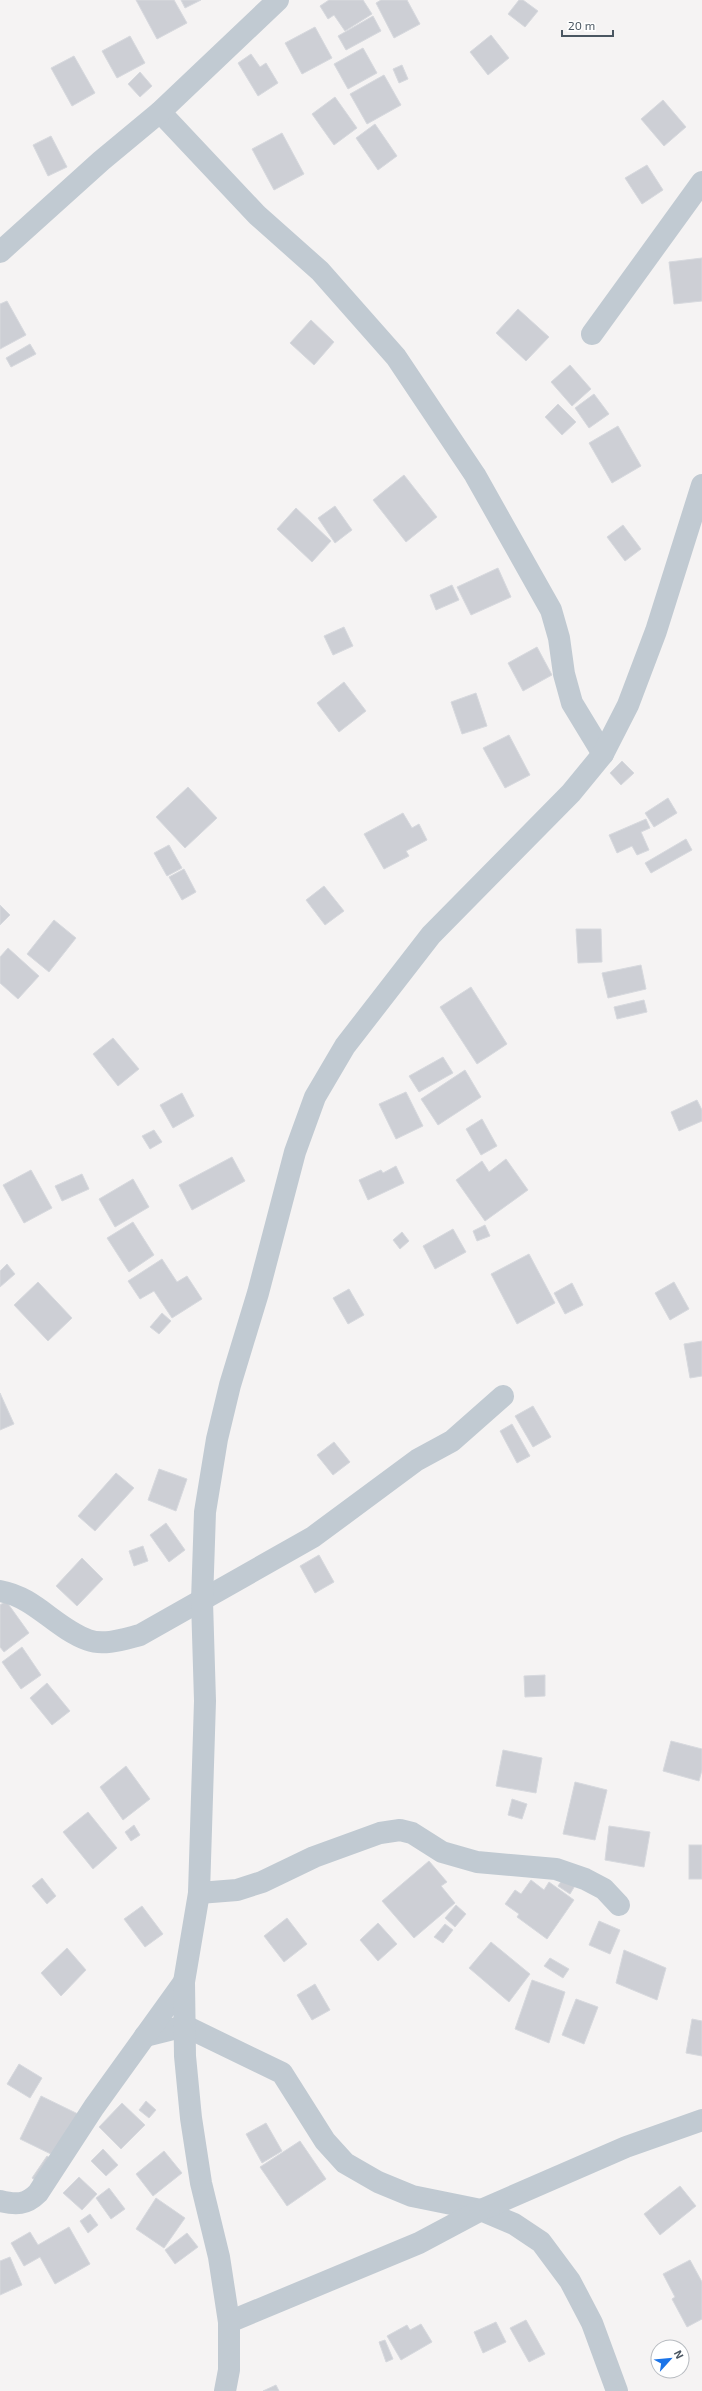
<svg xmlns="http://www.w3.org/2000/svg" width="702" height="2391" viewBox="0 0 702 2391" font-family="'Exo 2',sans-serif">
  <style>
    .building { fill: #cdcfd5; stroke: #d7d9de }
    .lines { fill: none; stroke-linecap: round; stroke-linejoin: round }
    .minor { stroke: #c1cad2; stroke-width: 22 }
  </style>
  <rect width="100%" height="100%" fill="#f5f3f3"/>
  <g class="building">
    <polygon points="136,0 174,0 187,23 157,39"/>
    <polygon points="181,0 201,0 185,8"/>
    <polygon points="329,0 363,0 372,14 345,31 334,15 328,19 320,6"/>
    <polygon points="381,0 407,0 420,24 394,38 376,3"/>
    <polygon points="519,0 523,0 538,11 525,27 508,14"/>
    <polygon points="373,16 381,31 346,50 338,36"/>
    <polygon points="315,27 332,58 302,74 285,43"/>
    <polygon points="491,35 509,58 488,75 470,52"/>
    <polygon points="130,36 145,63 117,78 102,51"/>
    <polygon points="363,48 377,73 348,89 334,64"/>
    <polygon points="251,54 260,67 266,63 278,83 258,96 238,63"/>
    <polygon points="74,56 95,93 72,106 51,68"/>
    <polygon points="402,65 408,79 399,83 393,69"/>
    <polygon points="140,72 152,86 140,97 128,84"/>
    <polygon points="384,75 401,105 367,124 350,94"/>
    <polygon points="335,97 357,128 334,145 312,114"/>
    <polygon points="663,100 686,127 664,146 641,119"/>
    <polygon points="375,124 397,156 378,170 356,138"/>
    <polygon points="282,133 304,174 274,190 252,149"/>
    <polygon points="51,136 67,167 48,176 33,145"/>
    <polygon points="647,165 663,190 642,204 625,178"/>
    <polygon points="702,258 702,301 674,304 669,262"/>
    <polygon points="7,301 26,335 0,349 0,304"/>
    <polygon points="518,309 549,337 526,361 496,333"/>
    <polygon points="311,320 334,342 314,365 290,343"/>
    <polygon points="30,344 36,354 11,367 6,358"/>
    <polygon points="570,365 591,389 572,406 551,382"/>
    <polygon points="594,394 609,414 589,428 575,408"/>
    <polygon points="558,404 576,422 562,435 545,417"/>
    <polygon points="618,426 641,466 612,483 589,443"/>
    <polygon points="404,475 437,517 406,542 373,500"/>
    <polygon points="335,506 352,530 335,543 318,518"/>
    <polygon points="296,508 331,541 312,562 277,529"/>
    <polygon points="623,525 641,549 625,561 607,537"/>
    <polygon points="498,568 511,597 471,615 457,587"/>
    <polygon points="452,585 459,600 436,610 430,595"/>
    <polygon points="344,627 353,646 333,655 324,636"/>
    <polygon points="537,647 552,675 523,691 508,663"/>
    <polygon points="344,682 366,711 339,732 317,703"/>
    <polygon points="476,693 487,726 462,734 451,702"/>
    <polygon points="509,735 530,775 505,788 483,748"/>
    <polygon points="622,761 634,773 621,785 610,773"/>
    <polygon points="188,787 217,818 185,848 156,817"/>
    <polygon points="668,798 677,813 654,827 645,813"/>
    <polygon points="403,813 412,828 419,824 427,840 406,851 409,856 384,869 364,834"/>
    <polygon points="646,819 650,828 641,832 649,850 637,855 632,846 617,853 609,835"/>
    <polygon points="686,839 692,850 651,873 645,863"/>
    <polygon points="169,845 182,868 167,876 154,853"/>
    <polygon points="184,869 196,892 182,900 169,877"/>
    <polygon points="324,886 344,911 325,925 306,900"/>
    <polygon points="0,905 10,915 0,925"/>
    <polygon points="54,920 76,938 49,972 27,954"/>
    <polygon points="576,929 601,929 602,962 578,963"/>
    <polygon points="8,948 39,976 18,999 0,983 0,957"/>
    <polygon points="641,965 646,989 608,998 602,973"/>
    <polygon points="471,987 507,1044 477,1064 440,1007"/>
    <polygon points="644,1000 647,1012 617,1019 614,1007"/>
    <polygon points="113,1038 139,1069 118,1086 93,1054"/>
    <polygon points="443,1057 453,1073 419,1092 409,1076"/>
    <polygon points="465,1070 481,1097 438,1125 421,1099"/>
    <polygon points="406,1092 423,1126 396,1139 379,1104"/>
    <polygon points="182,1093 194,1116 173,1128 160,1105"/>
    <polygon points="697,1100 702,1110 702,1121 679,1131 671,1112"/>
    <polygon points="482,1119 497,1146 481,1155 466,1129"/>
    <polygon points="154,1130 162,1142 150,1149 142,1136"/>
    <polygon points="232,1157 245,1181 192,1210 179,1185"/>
    <polygon points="506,1159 528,1190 485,1221 456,1180 482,1161 489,1172"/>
    <polygon points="396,1166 404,1183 368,1200 359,1180 381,1170 383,1173"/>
    <polygon points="31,1170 52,1208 24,1223 3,1185"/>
    <polygon points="82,1174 89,1189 62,1201 55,1186"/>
    <polygon points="133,1179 149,1207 115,1227 99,1199"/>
    <polygon points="133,1222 154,1255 129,1272 107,1238"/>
    <polygon points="485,1225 490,1236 477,1241 473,1231"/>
    <polygon points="453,1229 466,1252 435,1269 423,1246"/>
    <polygon points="402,1232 409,1241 400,1249 393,1240"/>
    <polygon points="529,1254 555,1303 517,1324 491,1274"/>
    <polygon points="162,1259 177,1282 187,1276 202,1299 172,1318 154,1291 140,1299 128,1281"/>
    <polygon points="7,1264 15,1274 0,1287 0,1271"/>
    <polygon points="38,1282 72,1318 48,1341 14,1305"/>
    <polygon points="674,1282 689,1309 670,1320 655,1293"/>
    <polygon points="572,1283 583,1305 565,1314 554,1293"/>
    <polygon points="349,1289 364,1315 348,1324 333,1298"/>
    <polygon points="162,1313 171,1321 159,1334 150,1327"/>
    <polygon points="702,1341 702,1376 690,1378 684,1344"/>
    <polygon points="0,1393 14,1424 0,1430"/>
    <polygon points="533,1406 551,1437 533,1447 515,1416"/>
    <polygon points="512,1424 530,1456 517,1463 500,1431"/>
    <polygon points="334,1442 350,1462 333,1475 317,1455"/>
    <polygon points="159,1469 187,1479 176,1511 148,1500"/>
    <polygon points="116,1473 134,1488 95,1531 78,1516"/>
    <polygon points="166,1523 185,1550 169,1562 150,1535"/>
    <polygon points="143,1546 148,1561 134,1566 129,1551"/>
    <polygon points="319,1555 334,1582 315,1593 300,1566"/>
    <polygon points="82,1558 103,1579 77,1606 56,1586"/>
    <polygon points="6,1601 29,1633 4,1652 0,1647 0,1605"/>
    <polygon points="22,1647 41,1675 21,1689 2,1662"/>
    <polygon points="545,1675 545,1696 525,1697 524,1676"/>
    <polygon points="47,1683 70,1711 52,1725 30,1698"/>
    <polygon points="671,1741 702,1749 702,1770 699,1781 663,1771"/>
    <polygon points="503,1750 542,1758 536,1793 496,1786"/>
    <polygon points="126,1766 150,1799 123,1820 100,1787"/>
    <polygon points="575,1782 607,1790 595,1840 563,1834"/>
    <polygon points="512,1799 527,1804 522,1819 508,1815"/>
    <polygon points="88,1812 117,1848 93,1869 63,1832"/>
    <polygon points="134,1825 140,1835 131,1841 125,1832"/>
    <polygon points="609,1826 650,1832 644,1867 605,1860"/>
    <rect x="689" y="1845" width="13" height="34"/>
    <polygon points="429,1861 447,1882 441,1886 455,1903 414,1938 382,1901"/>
    <polygon points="565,1876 576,1884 570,1894 558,1886"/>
    <polygon points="42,1878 56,1896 47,1904 32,1886"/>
    <polygon points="531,1880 544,1890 549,1882 574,1900 547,1939 517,1917 519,1914 505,1904 515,1890 521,1894"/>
    <polygon points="456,1905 466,1914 455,1927 445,1918"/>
    <polygon points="142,1906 163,1934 145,1947 124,1919"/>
    <polygon points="287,1918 307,1944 284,1962 264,1936"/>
    <polygon points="599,1921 620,1930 610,1954 589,1945"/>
    <polygon points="378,1923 397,1944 378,1961 360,1940"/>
    <polygon points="445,1924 453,1930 443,1943 434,1937"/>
    <polygon points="491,1942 530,1974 509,2002 469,1968"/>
    <polygon points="67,1948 86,1970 61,1996 41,1973"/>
    <polygon points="624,1950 666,1968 657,2000 616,1983"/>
    <polygon points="550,1958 569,1969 563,1978 544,1966"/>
    <polygon points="532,1980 565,1992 549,2043 515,2029"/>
    <polygon points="315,1984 330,2010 312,2020 297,1995"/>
    <polygon points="576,1999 598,2007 584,2044 562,2035"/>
    <polygon points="692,2019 702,2021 702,2056 686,2053"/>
    <polygon points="19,2064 42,2078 30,2098 7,2084"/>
    <polygon points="41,2096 78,2114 57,2157 20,2139"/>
    <polygon points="146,2101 156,2110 149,2118 139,2110"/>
    <polygon points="122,2103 145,2125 121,2149 99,2127"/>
    <polygon points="266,2123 282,2151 262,2163 246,2134"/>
    <polygon points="300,2141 326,2179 287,2206 260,2167"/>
    <polygon points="103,2149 118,2165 106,2176 91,2161"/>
    <polygon points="164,2151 182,2173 153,2196 136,2174"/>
    <polygon points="47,2156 57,2163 42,2185 32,2178"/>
    <polygon points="79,2177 97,2194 82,2210 63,2193"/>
    <polygon points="680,2186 696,2206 660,2235 644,2214"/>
    <polygon points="109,2188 125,2209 111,2219 96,2198"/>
    <polygon points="156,2198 185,2218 164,2248 136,2229"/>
    <polygon points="90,2214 98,2225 88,2233 80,2221"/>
    <polygon points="69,2227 90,2264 55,2284 40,2257 24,2266 11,2243 30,2232 38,2245"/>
    <polygon points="187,2233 198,2247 175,2264 165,2250"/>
    <polygon points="10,2257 22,2285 0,2295 0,2261"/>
    <polygon points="690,2260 702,2282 702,2319 687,2327 672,2299 675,2297 663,2274"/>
    <polygon points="526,2320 545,2354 529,2362 510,2328"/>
    <polygon points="496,2322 506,2342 483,2353 474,2332"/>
    <polygon points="421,2324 432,2342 401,2360 387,2336 407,2325 410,2330"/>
    <polygon points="385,2340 393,2359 386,2362 379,2342"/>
    <polygon points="276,2385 279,2391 263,2391"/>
  </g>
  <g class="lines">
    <g class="minor">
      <polyline points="160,112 257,215 320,271 396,357 475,475 551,610 559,638 564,674 572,703 603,754"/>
      <polyline points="0,252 101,161 160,112 278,0"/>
      <polyline points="592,334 702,182"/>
      <path d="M0,1591c35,6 55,37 88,49 16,6 36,-1 52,-5l173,-98 104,-77 35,-19 51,-45"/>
      <polyline points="199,1893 237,1890 262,1882 314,1857 380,1833 400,1830 412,1833 442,1852 477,1862 556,1869 585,1879 604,1889 619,1905"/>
      <polyline points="145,2036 185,2026 282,2073 325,2141 345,2163 378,2182 412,2196 481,2210 514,2224 541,2242 570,2281 592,2323 617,2391"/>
      <path d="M0,2201c16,4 26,4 38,-8l56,-86 90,-125"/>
      <polyline points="229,2322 419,2243 481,2210 626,2147 702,2120"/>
      <polyline points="225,2391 229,2370 229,2322 219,2257 201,2183 191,2118 185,2056 184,1982 199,1893 205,1701 202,1601 205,1512 217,1439 230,1385 258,1293 295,1152 315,1097 345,1046 431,935 571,793 603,754 628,705 656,631 702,485"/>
    </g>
  </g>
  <g transform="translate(670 2359) rotate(63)"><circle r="19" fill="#ffffff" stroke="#b7bbc0"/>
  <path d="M0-3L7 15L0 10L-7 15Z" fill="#1a73e8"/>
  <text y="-6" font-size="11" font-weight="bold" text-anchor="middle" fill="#4a5661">N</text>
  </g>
  <path d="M562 30v6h51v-6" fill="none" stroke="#4a5661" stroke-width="2"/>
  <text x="568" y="30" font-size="12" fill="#4a5661" stroke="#ffffff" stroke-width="3" paint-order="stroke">20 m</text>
</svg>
